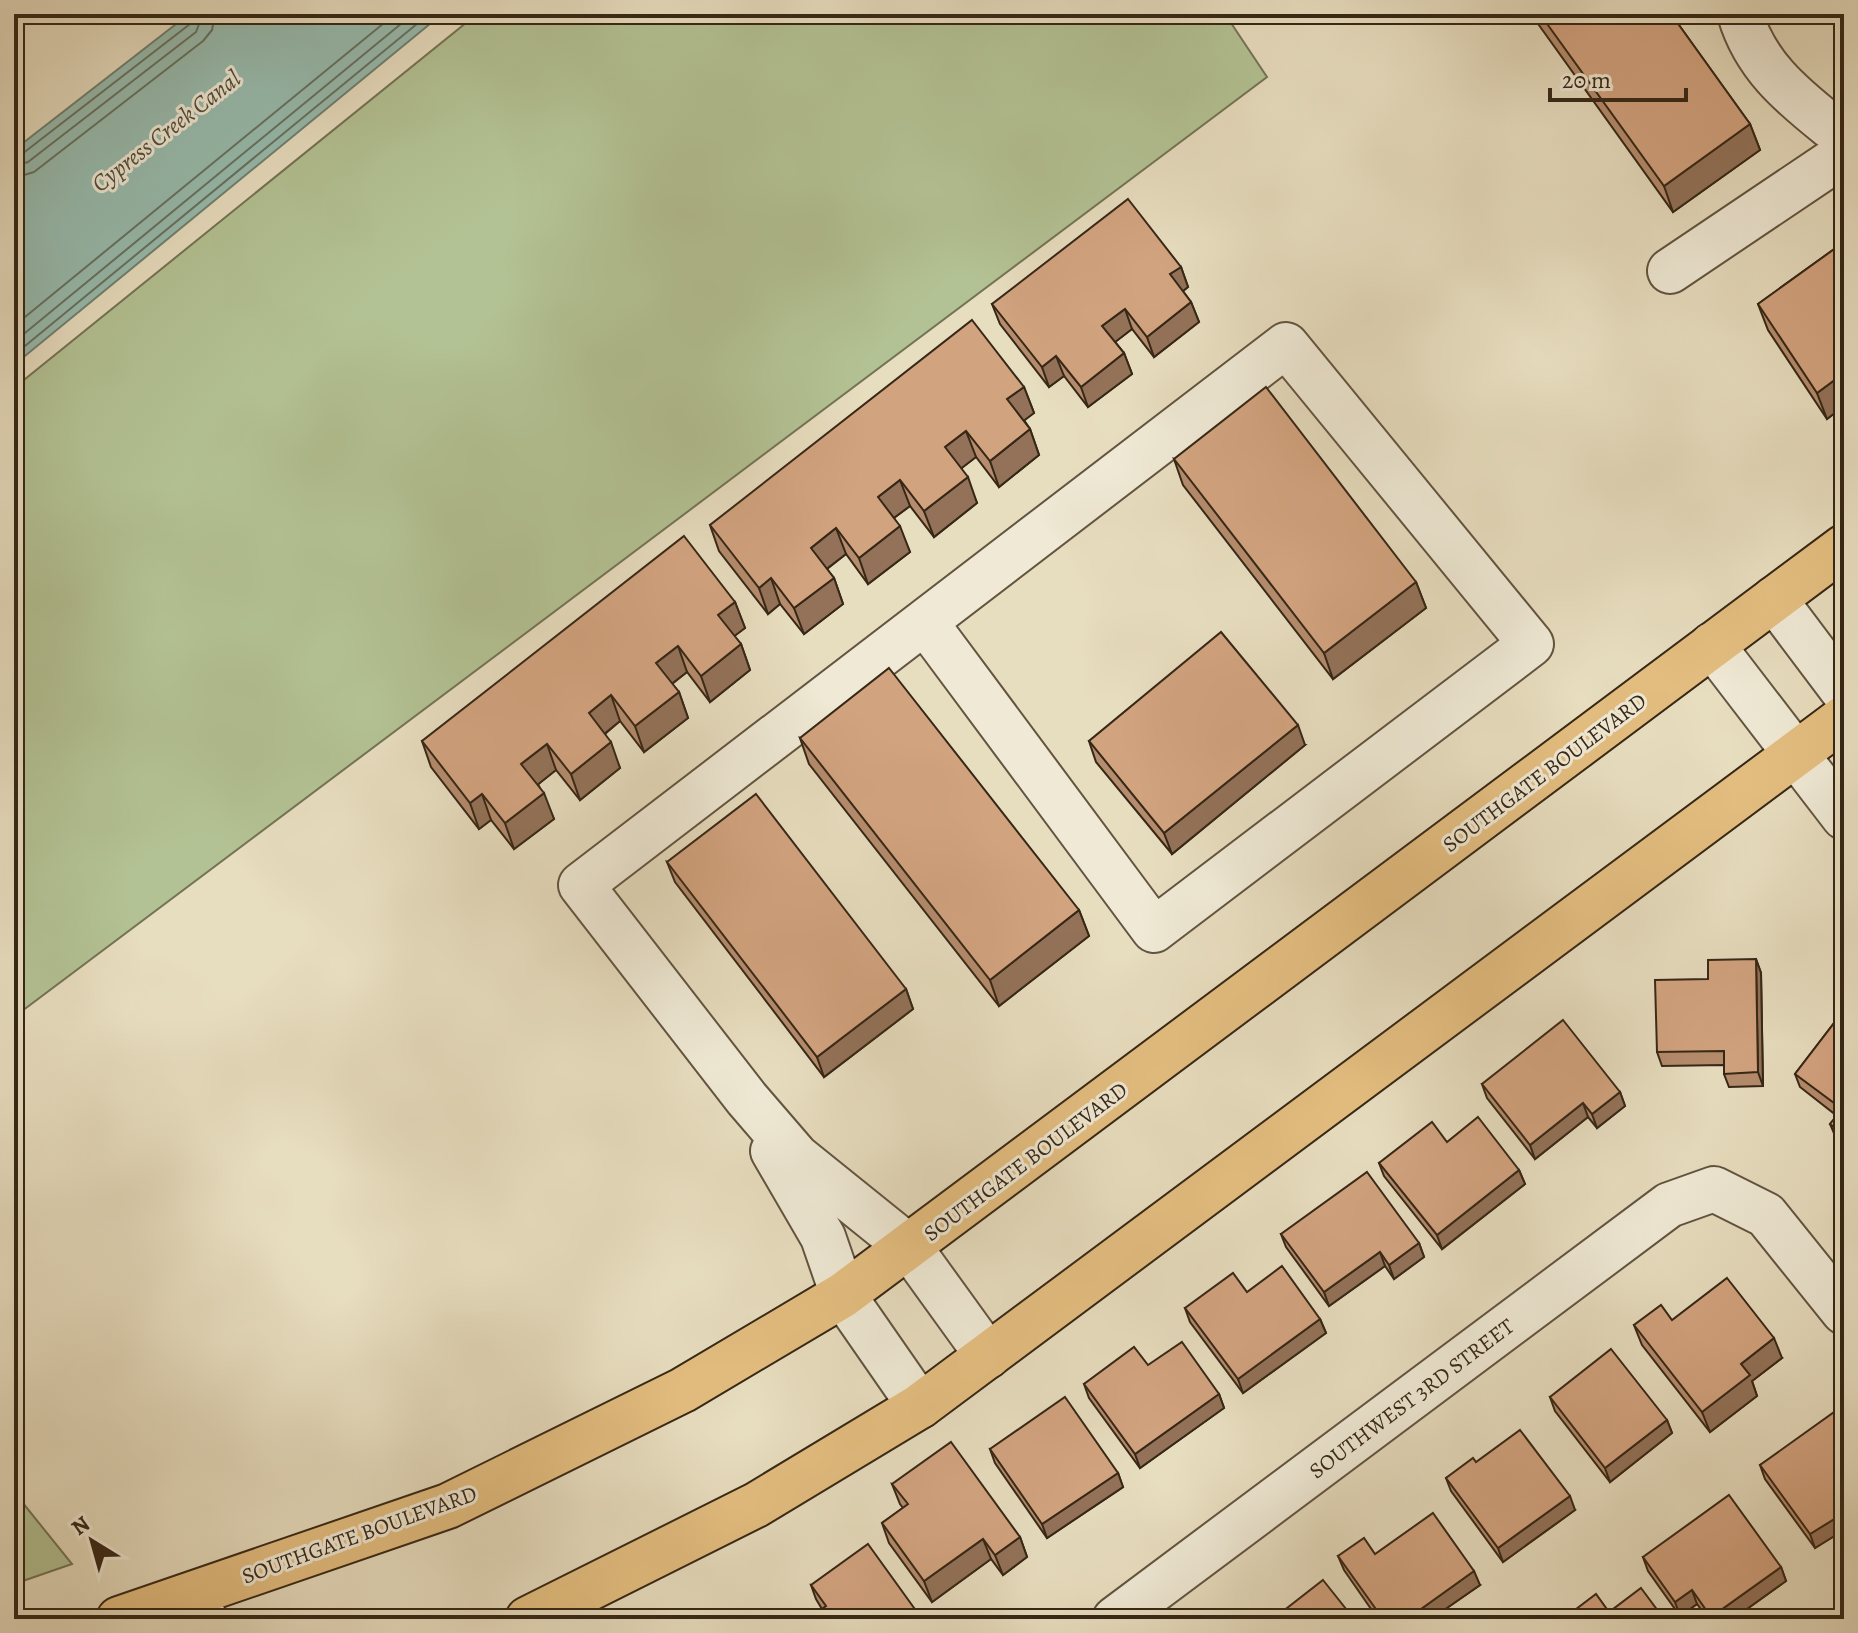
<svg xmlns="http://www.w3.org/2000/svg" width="1858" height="1633" viewBox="0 0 1858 1633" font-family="Alegreya,serif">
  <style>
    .green { fill: #b3c294; stroke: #747455; stroke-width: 2 }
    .water { fill: #97bcaf; stroke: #708072; stroke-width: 2 }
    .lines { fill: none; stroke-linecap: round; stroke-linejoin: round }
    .shore { stroke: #667262; stroke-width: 2 }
    .minor-casing { stroke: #625440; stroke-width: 48 }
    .major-casing { stroke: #362716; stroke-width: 48 }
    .minor { stroke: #efe9d5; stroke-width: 44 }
    .major { stroke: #e4be80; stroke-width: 44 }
    .wall { fill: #b58c6d; stroke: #362716; stroke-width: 2 }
    .shaded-wall { fill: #937259; stroke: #362716; stroke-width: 2 }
    .building { fill: #d2a37f; stroke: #362716; stroke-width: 2 }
    .labels { text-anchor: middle; stroke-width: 6; stroke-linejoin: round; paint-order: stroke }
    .street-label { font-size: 22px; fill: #362716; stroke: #efe9d5 }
    .water-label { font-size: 24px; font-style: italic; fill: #4e4c3c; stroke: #efe9d5 }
  </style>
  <rect width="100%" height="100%" fill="#e7ddbf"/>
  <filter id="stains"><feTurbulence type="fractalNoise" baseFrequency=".0025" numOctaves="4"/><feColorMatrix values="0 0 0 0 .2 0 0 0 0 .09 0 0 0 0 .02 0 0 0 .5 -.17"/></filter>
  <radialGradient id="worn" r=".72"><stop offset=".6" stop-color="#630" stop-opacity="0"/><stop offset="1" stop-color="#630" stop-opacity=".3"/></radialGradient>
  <g class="green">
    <polygon points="477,14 1225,14 1267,77 14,1017 14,388"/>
    <polygon points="14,1492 72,1564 14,1584"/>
  </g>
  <polygon class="water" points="189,14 442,14 14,365 14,150"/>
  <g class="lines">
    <g class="shore">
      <polyline points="14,156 22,154 190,24 193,14"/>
      <polyline points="14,166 28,162 196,32 203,14"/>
      <polyline points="14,178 34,172 203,41 212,30 215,14"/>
      <polyline points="14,326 395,14"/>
      <polyline points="14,342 413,14"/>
      <polyline points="14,355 429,14"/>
    </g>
    <g class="minor-casing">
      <g id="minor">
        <path d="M1740,14c15,51 50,80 90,112l14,-2"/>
        <polyline points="1670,271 1844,154"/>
        <polyline points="1774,599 1844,692"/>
        <polyline points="925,622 1154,930 1531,644 1286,345 581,885 747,1099 797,1157 910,1248 988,1356"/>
        <polyline points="1712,645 1844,817"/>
        <polyline points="773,1151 823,1237 843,1295 920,1406"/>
        <polyline points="185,1597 205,1619"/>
        <polyline points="1115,1619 1669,1205 1714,1189 1766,1215 1844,1312"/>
      </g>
    </g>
    <g class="major-casing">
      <g id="major">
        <polyline points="119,1619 448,1506 683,1390 843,1295 1844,547"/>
        <polyline points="528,1619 756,1505 920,1406 1844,718"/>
      </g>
    </g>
    <use href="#minor" class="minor"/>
    <use href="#major" class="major"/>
  </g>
  <g class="wall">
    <polygon points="1531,14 1671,14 1750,124 1760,150 1673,212"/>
    <polygon points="1844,242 1844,406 1827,419 1768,330 1758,304"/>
    <polygon points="1181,267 1188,287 1183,291 1191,302 1199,322 1154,357 1132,329 1115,342 1124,353 1132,374 1088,407 1064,376 1049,387 1000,324 992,304"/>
    <polygon points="1024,387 1034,413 1024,420 1030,429 1039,455 999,487 976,457 961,468 977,503 934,537 910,506 894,518 910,552 868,584 846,554 827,569 834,578 843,604 804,634 780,604 768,614 719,551 710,525"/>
    <polygon points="1174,459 1416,582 1426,608 1333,679 1183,485"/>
    <polygon points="735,602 745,628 734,636 741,644 750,670 710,702 687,672 672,684 679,692 688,718 644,752 620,721 605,734 620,768 580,800 556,770 538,784 554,819 514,849 491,820 479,829 431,767 422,741"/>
    <polygon points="800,738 1079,910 1089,936 999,1006 809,764"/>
    <polygon points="1089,741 1305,745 1172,854 1096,762"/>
    <polygon points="667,862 906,989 913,1009 824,1077 675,882"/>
    <polygon points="1756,959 1761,973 1763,1086 1729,1087 1724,1074 1724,1065 1662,1066 1657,1052 1708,979"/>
    <polygon points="1844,1010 1844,1145 1836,1138 1830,1124 1837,1116 1800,1087 1795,1074"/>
    <polygon points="1482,1084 1620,1092 1625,1106 1597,1128 1588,1117 1535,1159 1487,1098"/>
    <polygon points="1447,1142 1519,1170 1525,1184 1442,1249 1384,1176 1379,1163"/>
    <polygon points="1281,1234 1419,1243 1424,1257 1394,1279 1385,1266 1329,1306 1286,1247"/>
    <polygon points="1185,1308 1320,1319 1326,1333 1243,1393 1190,1322"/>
    <polygon points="1672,1320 1782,1358 1752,1381 1757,1396 1710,1432 1642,1345 1634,1325"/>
    <polygon points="1148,1365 1219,1394 1224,1408 1140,1468 1089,1398 1084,1384"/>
    <polygon points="1550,1397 1667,1420 1672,1433 1610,1482 1555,1411"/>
    <polygon points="1844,1421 1844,1530 1815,1548 1765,1479 1760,1465"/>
    <polygon points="990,1449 1118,1473 1123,1487 1047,1538 995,1463"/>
    <polygon points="1476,1462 1575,1510 1503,1562 1451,1491 1446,1478"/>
    <polygon points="892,1484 1020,1537 1027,1557 1003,1575 991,1559 932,1602 889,1543 882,1523 903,1508 900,1504"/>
    <polygon points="1375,1554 1480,1585 1431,1619 1378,1619 1344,1570 1338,1556"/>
    <polygon points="1643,1557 1781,1567 1786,1581 1733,1619 1708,1619 1697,1604 1680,1616 1648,1571"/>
    <polygon points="811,1585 922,1619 822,1609 816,1599"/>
  </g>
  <g class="shaded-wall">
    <polygon points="1750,124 1760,150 1673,212 1664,186"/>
    <polygon points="1181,267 1188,287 1178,295 1170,274"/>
    <polygon points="1191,302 1199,322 1154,357 1147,337"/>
    <polygon points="1125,309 1132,329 1110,346 1102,326"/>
    <polygon points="1124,353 1132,374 1088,407 1081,387"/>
    <polygon points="1056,356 1064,376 1049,387 1042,367"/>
    <polygon points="1844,373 1844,406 1827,419 1817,393"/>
    <polygon points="1024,387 1034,413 1017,426 1007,399"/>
    <polygon points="1030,429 1039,455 999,487 990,461"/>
    <polygon points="966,431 976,457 954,474 945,447"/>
    <polygon points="968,477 977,503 934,537 924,511"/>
    <polygon points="900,480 910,506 887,523 878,497"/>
    <polygon points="900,526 910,552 868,584 859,558"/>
    <polygon points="836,528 846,554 820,574 811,548"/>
    <polygon points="771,578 780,604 768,614 759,588"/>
    <polygon points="834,578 843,604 804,634 794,608"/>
    <polygon points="1416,582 1426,608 1333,679 1324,653"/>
    <polygon points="735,602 745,628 728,641 718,615"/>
    <polygon points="741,644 750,670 710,702 701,676"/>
    <polygon points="678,646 687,672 665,689 656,663"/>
    <polygon points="679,692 688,718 644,752 635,726"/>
    <polygon points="611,695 620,721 598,739 589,713"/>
    <polygon points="1298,725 1305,745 1172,854 1164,833"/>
    <polygon points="611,742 620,768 580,800 571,774"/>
    <polygon points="547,744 556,770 531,790 521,764"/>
    <polygon points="544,793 554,819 514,849 505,823"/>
    <polygon points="482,794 491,820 479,829 470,803"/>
    <polygon points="1079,910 1089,936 999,1006 990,980"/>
    <polygon points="1756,959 1761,973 1763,1086 1758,1072"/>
    <polygon points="906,989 913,1009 824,1077 817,1057"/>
    <polygon points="1620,1092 1625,1106 1597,1128 1592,1114"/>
    <polygon points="1583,1103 1588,1117 1535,1159 1530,1145"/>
    <polygon points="1519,1170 1525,1184 1442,1249 1437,1235"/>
    <polygon points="1419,1243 1424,1257 1394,1279 1389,1265"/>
    <polygon points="1380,1252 1385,1266 1329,1306 1324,1292"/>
    <polygon points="1320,1319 1326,1333 1243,1393 1238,1379"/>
    <polygon points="1774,1338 1782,1358 1752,1381 1757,1396 1710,1432 1702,1412 1741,1364"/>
    <polygon points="1219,1394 1224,1408 1140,1468 1135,1454"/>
    <polygon points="1667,1420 1672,1433 1610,1482 1605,1468"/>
    <polygon points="1118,1473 1123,1487 1047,1538 1042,1524"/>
    <polygon points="1570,1496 1575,1510 1503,1562 1498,1548"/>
    <polygon points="1844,1513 1844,1530 1815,1548 1810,1534"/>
    <polygon points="1020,1537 1027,1557 1003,1575 995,1555"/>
    <polygon points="983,1539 991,1559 932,1602 924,1581"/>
    <polygon points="1781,1567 1786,1581 1733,1619 1712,1619 1711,1617"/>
    <polygon points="1474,1571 1480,1585 1431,1619 1407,1619"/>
    <polygon points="1692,1590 1697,1604 1680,1616 1675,1602"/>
  </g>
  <g class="building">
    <polygon points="1540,14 1671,14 1750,124 1664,186"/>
    <polygon points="1128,199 1181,267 1170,274 1191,302 1147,337 1125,309 1102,326 1124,353 1081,387 1056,356 1042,367 992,304"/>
    <polygon points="1844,242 1844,373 1817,393 1758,304"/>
    <polygon points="972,320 1024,387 1007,399 1030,429 990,461 966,431 945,447 968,477 924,511 900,480 878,497 900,526 859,558 836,528 811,548 834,578 794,608 771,578 759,588 710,525"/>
    <polygon points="1266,387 1416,582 1324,653 1174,459"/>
    <polygon points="684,536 735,602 718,615 741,644 701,676 678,646 656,663 679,692 635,726 611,695 589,713 611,742 571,774 547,744 521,764 544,793 505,823 482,794 470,803 422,741"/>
    <polygon points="1221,632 1298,725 1164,833 1089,741"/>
    <polygon points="889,668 1079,910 990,980 800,738"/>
    <polygon points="756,794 906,989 817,1057 667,862"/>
    <polygon points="1756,959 1758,1072 1724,1074 1724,1051 1657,1052 1655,980 1708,979 1708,960"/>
    <polygon points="1844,1010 1844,1135 1830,1124 1842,1109 1795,1074"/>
    <polygon points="1563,1020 1620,1092 1592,1114 1583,1103 1530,1145 1482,1084"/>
    <polygon points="1478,1117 1519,1170 1437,1235 1379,1163 1432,1122 1447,1142"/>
    <polygon points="1367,1172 1419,1243 1389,1265 1380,1252 1324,1292 1281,1234"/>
    <polygon points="1282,1266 1320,1319 1238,1379 1185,1308 1233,1273 1247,1292"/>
    <polygon points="1727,1278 1774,1338 1741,1364 1750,1375 1702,1412 1634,1325 1661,1305 1672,1320"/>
    <polygon points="1182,1342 1219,1394 1135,1454 1084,1384 1134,1347 1148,1365"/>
    <polygon points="1611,1349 1667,1420 1605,1468 1550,1397"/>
    <polygon points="1065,1397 1118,1473 1042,1524 990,1449"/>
    <polygon points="1837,1410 1844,1421 1844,1513 1810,1534 1760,1465"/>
    <polygon points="1520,1430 1570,1496 1498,1548 1446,1478 1473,1458 1476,1462"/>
    <polygon points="951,1442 1020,1537 995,1555 983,1539 924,1581 882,1523 908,1504 892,1484"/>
    <polygon points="1729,1495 1781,1567 1711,1617 1692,1590 1675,1602 1643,1557"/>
    <polygon points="1433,1513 1474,1571 1407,1619 1383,1619 1338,1556 1364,1538 1375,1554"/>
    <polygon points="868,1544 922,1619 808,1619 826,1606 811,1585"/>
    <polygon points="1323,1580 1354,1619 1273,1619"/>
    <polygon points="1641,1588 1664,1619 1563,1619 1596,1594 1609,1612"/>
  </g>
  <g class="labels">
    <g class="street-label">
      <text transform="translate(1544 772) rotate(-37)" y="8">SOUTHGATE BOULEVARD</text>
      <text transform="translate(1025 1161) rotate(-37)" y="8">SOUTHGATE BOULEVARD</text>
      <text transform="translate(1411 1398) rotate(-37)" y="8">SOUTHWEST 3RD STREET</text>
      <text transform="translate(359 1534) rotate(-20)" y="8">SOUTHGATE BOULEVARD</text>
    </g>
    <g class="water-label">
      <text transform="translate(166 131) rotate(-38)" y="8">Cypress Creek Canal</text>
    </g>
  </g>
  <rect width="1858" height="1633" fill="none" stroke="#e7ddbf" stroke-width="48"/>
  <rect x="16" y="16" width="1826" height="1601" fill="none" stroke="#362716" stroke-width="4"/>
  <rect x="24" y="24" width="1810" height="1585" fill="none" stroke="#362716" stroke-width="2"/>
  <g transform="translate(92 1541) rotate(323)" stroke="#efe9d5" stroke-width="6" paint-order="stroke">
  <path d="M0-6L14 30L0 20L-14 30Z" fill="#362716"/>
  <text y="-12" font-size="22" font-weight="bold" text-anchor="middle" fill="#362716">N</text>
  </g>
  <path d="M1550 88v12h136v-12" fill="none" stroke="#362716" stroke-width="4"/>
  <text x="1562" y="88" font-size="24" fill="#362716" stroke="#efe9d5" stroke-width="6" paint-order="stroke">20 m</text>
  <rect width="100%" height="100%" filter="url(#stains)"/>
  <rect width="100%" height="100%" fill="url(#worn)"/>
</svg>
